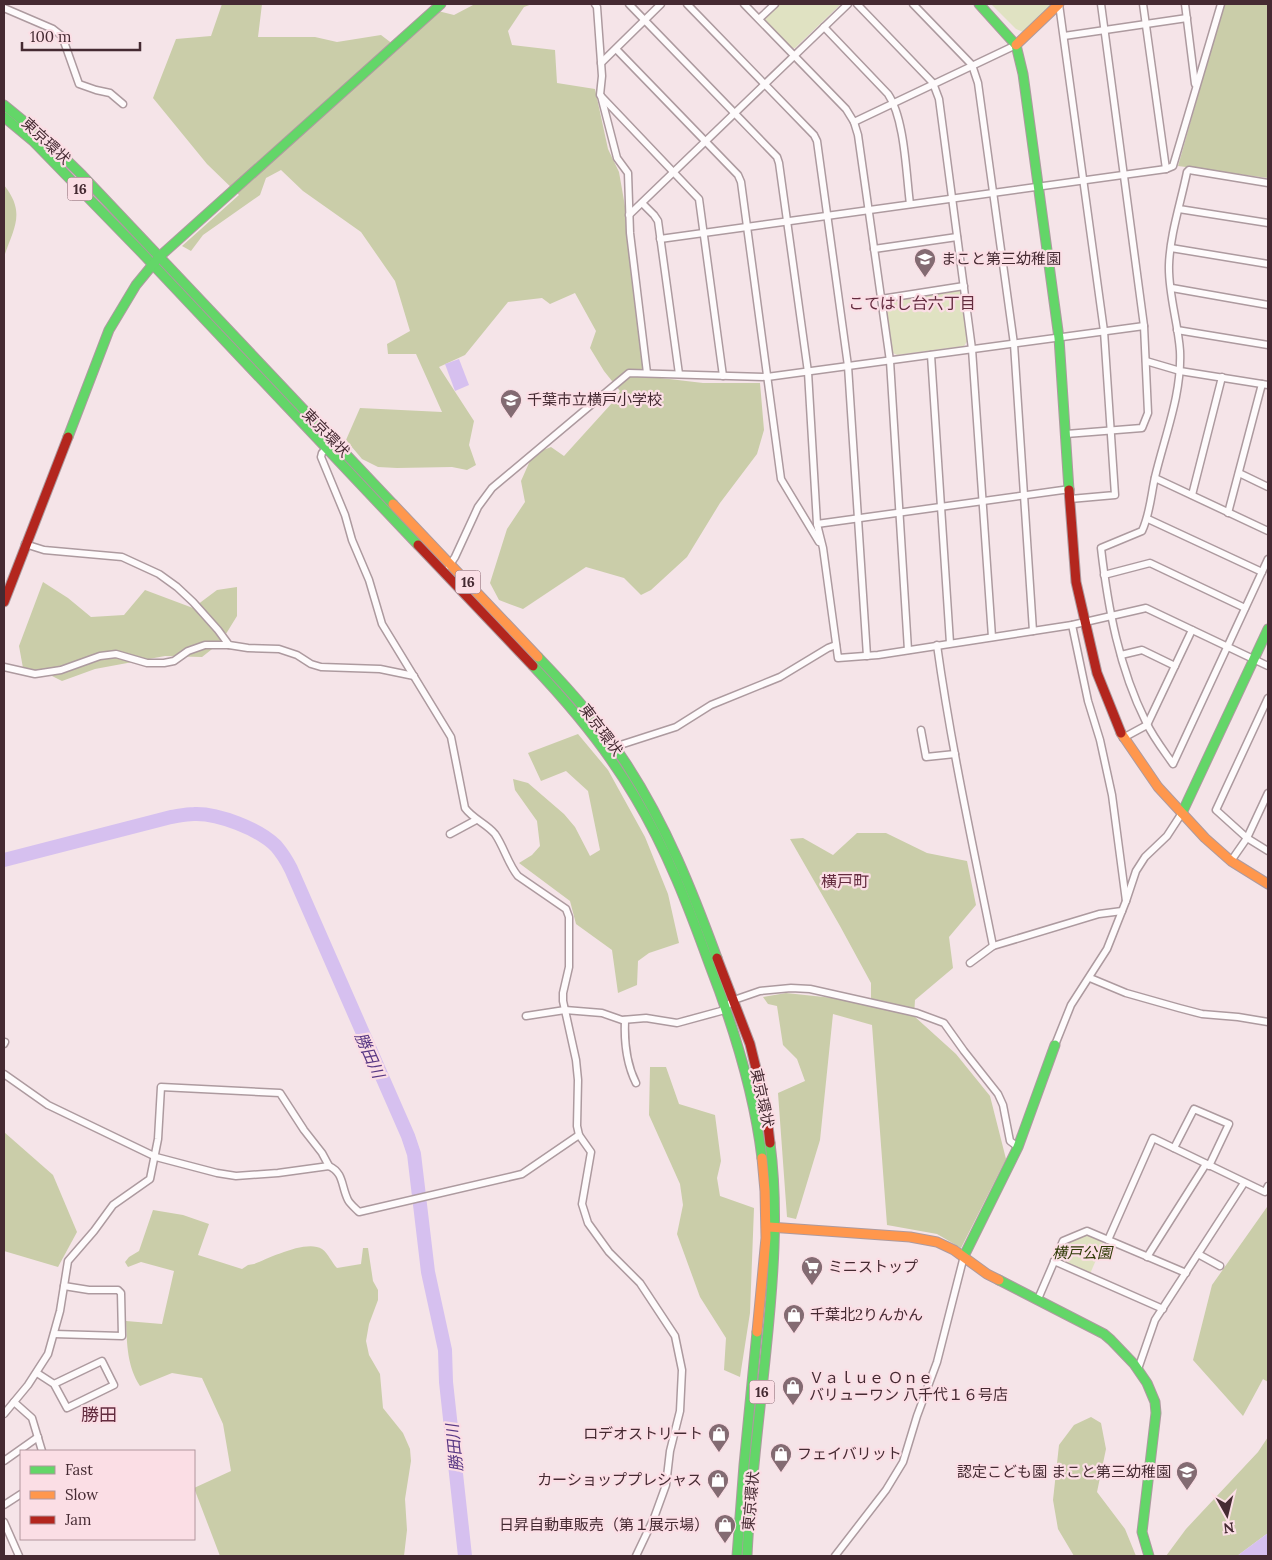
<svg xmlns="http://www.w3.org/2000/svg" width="1272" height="1560" viewBox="0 0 1272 1560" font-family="Lora,'Noto Sans JP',serif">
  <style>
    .green { fill: #e0e2c2 }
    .forest { fill: #cacda9 }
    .water { fill: #d6c0ef }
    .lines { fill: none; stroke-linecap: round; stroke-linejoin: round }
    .river { stroke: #d6c0ef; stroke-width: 14 }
    .street-casing { stroke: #ad9a9f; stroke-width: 9 }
    .fast-casing { stroke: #ad9a9f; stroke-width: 11 }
    .slow-casing { stroke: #ad9a9f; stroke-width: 11 }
    .jam-casing { stroke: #ad9a9f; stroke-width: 11 }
    .street { stroke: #fefbfc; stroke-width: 6 }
    .fast { stroke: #63d668; stroke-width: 9 }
    .slow { stroke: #ff974d; stroke-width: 9 }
    .jam { stroke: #b3261e; stroke-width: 9 }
    .labels { text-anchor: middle; stroke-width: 4.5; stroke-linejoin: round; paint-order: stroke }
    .shield { fill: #fbdee5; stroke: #7c6068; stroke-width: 1 }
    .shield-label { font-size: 14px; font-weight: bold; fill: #452a32 }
    .street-label { font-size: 15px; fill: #452a32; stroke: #fbdee5 }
    .poi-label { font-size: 15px; fill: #452a32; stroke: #fbdee5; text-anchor: start }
    .park-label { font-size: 15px; font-style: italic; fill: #2e3904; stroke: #fbdee5 }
    .neighbourhood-label { font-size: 16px; fill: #642c3f; stroke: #fbdee5 }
    .water-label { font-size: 16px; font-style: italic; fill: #593884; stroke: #fbdee5 }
    .quarter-label { font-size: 18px; fill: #642c3f; stroke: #fbdee5 }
  </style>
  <rect width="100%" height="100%" fill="#f5e4e8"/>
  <g class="green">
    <polygon points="777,4 841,4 795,48 791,49 764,20 764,16"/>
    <polygon points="991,4 1052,4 1023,32 1016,29"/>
    <polygon points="957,289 961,291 968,340 964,346 897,355 893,353 885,302 887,299"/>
    <polygon points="1088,1235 1104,1241 1090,1274 1061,1261 1059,1257 1064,1244"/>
  </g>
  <g class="forest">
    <polygon points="222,4 262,4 258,37 315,37 337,42 381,35 398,48 434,10 454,15 475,4 532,4 524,7 508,31 512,45 555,50 557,83 595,89 608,149 619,172 626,212 644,376 703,383 760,383 764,430 757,454 720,503 687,557 651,590 641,595 624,578 586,567 523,609 499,600 490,583 507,529 525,502 521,481 533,454 551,447 564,456 612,403 620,391 604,371 590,348 596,331 575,293 550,304 542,298 508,302 465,355 439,367 474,421 469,445 476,465 467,470 452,467 397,468 378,467 362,459 346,440 360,408 442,412 416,354 388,354 387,344 410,331 395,281 361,232 303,191 281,170 266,178 260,195 203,235 191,251 182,246 239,195 207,164 153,98 176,39 211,36"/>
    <polygon points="1224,4 1268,4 1268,178 1178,166"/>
    <path d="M4,185c22,28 10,42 0,72z"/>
    <polygon points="43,582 68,598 91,617 124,615 145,590 193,608 217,590 237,587 237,616 221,642 202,657 165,656 95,669 62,681 46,673 23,668 19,646"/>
    <polygon points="578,734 608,770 645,837 668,894 679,943 649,953 638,961 637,985 618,993 612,950 576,924 570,901 519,863 532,855 540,846 537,821 515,790 513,779 528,783 564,814 575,827 590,856 600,850 588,791 566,771 541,781 528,753"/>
    <polygon points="857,833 886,833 927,853 967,861 976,905 949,937 953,968 915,1000 914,1016 956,1054 990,1096 1006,1159 961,1248 937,1234 887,1225 872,1025 833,1014 820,1140 796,1219 787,1217 778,1093 805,1081 797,1059 783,1045 777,1006 768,1004 763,997 786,993 871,1002 871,983 840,926 790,839 803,838 833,855"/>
    <polygon points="650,1067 666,1067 679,1104 715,1115 721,1161 717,1178 720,1196 754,1208 750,1313 740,1377 724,1370 726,1338 700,1297 677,1234 683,1205 680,1184 649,1115"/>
    <polygon points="4,1132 53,1175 77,1232 58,1267 4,1251"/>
    <polygon points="1267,1207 1268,1382 1263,1379 1243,1416 1193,1360 1212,1285"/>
    <path d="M153,1210l30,5 26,9 -11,31 44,14 6,-4 6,-1c15,-6 53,-25 68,-15 6,4 10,14 15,19l24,-4 2,-16h5l5,33 5,9v10l-9,24 -3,17 3,14 11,19 3,34 20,25 7,16 1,12 -6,38 2,31 -3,26h-184l-26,-68 37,-17 -8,-47 -21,-46 -30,-5 -32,13c-13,-20 -13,-42 -14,-65l36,3 12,-53 -33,-9 -13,5 -3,-5 4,-5 10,-6z"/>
    <polygon points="1091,1417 1101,1423 1106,1449 1097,1492 1125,1529 1136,1556 1074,1556 1058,1529 1053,1500 1059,1445 1074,1425"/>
    <polygon points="1268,1437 1268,1533 1237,1556 1166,1556 1186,1529 1258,1452"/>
  </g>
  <g class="water">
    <polygon points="459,359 469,385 455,391 445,364"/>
    <polygon points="1268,1533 1268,1556 1237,1556"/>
  </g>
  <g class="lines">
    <path class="river" d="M4,860l167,-43c7,-1 15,-3 23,-3 24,-1 65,15 82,32 6,7 11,15 15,23l117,267 6,18 14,118 17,78 1,32 19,174"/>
    <g class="street-casing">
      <g id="street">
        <polyline points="595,4 597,7 602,76 600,95 699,199 723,376"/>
        <polyline points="629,4 777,157 779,163 808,372 817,524 823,548 838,658 878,655 1072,625 1146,608 1268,666"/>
        <polyline points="687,4 814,135 817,141 848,366 867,656"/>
        <polyline points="744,4 846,109 854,122 858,135 890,361 908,650"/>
        <polyline points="857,4 933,83 939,99 972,349 992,637"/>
        <polyline points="913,4 972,65 978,83 1014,344 1033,631"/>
        <polyline points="1059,4 1104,331 1115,495 1070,499"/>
        <polyline points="1143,4 1166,169"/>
        <polyline points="1185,4 1195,84"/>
        <polyline points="4,8 53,29 62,36 79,84 96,90 110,93 123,104"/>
        <polyline points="759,19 775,4"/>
        <path d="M824,27l64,67c17,25 18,80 22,110"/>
        <polyline points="1064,36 1187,18"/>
        <polyline points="616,49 738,175 741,182 781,479 819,542"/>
        <polyline points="601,63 661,4"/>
        <polyline points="601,96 617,158 628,173 630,233 647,373"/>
        <polyline points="854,122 1016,45"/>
        <path d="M1268,183l-79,-13 -2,2c-6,30 -17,62 -18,93 -1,28 9,57 11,86 2,43 -15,84 -25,126 -4,18 -5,37 -13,54l-41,17c7,60 18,120 45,174 7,15 18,29 27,42l95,-205"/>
        <polyline points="642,203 654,215 658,221 679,374"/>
        <polyline points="1179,209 1268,223"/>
        <polyline points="629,215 848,4"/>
        <polyline points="660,239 1166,169 1173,166 1221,4"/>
        <polyline points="1171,248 1268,264"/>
        <polyline points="874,249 957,237"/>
        <polyline points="1172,288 1268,305"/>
        <polyline points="881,299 964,286"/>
        <polyline points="1177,330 1268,345"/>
        <polyline points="931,355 950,643"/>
        <polyline points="1146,361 1180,371 1268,385"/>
        <polyline points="1066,434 1142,428 1148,413 1144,326 1101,4"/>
        <path d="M328,447l-6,6 -1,4 24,58 7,25 17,40 13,44 69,113 14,71c8,11 22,16 30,26 9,13 13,30 23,42l48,33 3,8v50l-6,26v8l13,59 2,20 -1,46 2,9 12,17 -9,52 6,19 21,29 31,31 35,53 7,34 -2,41 -10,40 -4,34 -12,33 -18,38"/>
        <polyline points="1239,473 1268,487"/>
        <polyline points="1155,478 1268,531"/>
        <polyline points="1192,495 1222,377"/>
        <polyline points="1228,513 1262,384"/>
        <polyline points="1148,519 1262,572"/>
        <polyline points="817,524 1070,489"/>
        <polyline points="25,544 44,550 122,557 159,574 177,587 193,602 218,630 229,645 248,648 279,649 297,655 311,664 321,667 380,669 414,676"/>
        <polyline points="449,566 455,557 478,507 492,488 629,373 767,377 1144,326"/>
        <polyline points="1104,575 1150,563 1245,608"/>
        <polyline points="1072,625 1088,701 1100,740 1112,795 1126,901"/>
        <path d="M937,645c14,101 36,201 56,301"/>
        <polyline points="1121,655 1142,650 1175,666"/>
        <polyline points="4,667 35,674 61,670 100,656 116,654 147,663 164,663 174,661 188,651 205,645 229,645"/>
        <polyline points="1268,698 1216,810 1247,838 1268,851"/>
        <polyline points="921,730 926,757 955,754"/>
        <polyline points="1123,738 1147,725 1192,630"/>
        <polyline points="614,747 676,727 711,705 780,677 828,648 836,645"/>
        <polyline points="450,834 476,820"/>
        <polyline points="1231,861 1247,838 1268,793"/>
        <polyline points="970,963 993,946 1099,914 1122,911"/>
        <polyline points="1090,978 1126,993 1179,1008 1202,1014 1238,1017 1268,1022"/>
        <polyline points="526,1016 565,1010 602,1013 622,1020 646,1018 677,1023 721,1011 734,1000 760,991 791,988 810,989 917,1013 944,1023 964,1051 998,1094 1003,1105 1010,1141 1018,1147"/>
        <path d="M625,1020c-1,23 1,43 11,63"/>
        <polyline points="4,1044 5,1042"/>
        <polyline points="1055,1045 1071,1005 1107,949 1126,901 1136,871 1145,857 1167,836 1182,813"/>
        <path d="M4,1074l44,31 108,52 61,16 19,3 42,-3 51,-7c15,7 12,20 19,34 2,4 7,8 11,12l163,-38 57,-39"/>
        <polyline points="1174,1148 1194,1109 1229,1124 1209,1166"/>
        <polyline points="1108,1240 1153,1138 1265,1192 1268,1186"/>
        <polyline points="1198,1254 1220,1266"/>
        <polyline points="1147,1257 1206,1164"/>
        <polyline points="1054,1261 1163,1309"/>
        <polyline points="1038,1299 1063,1241 1087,1231 1186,1273"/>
        <polyline points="54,1334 122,1336 121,1293 118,1290 89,1290 64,1286"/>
        <polyline points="1138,1369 1155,1320 1244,1183"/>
        <polyline points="37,1373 54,1384 67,1408 114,1385 102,1361 54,1384"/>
        <polyline points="14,1402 32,1418 42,1451"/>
        <polyline points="4,1414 28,1385 48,1354 60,1311 68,1261 94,1231 113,1205 150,1179 158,1139 161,1087 280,1093 304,1130 322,1153 329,1166"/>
        <polyline points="4,1461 38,1437"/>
        <polyline points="4,1505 21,1494"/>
        <polyline points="4,1522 19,1556"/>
        <polyline points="835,1556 886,1490 903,1462 917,1416 937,1362 964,1256"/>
      </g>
    </g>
    <g class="fast-casing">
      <g id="fast">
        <polyline points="979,4 1016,45 1023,74 1059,338 1069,490"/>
        <polyline points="4,105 43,137 82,175 393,504"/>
        <polyline points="4,117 33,141 141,252 418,545"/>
        <polyline points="68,437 109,330 136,285 159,257 441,4"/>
        <path d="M538,657c32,33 64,69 89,108 40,62 65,125 90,193"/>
        <path d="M533,666c38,40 74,83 102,131 32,53 54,111 75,169 24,62 44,126 52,192"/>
        <polyline points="1182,813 1268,629"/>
        <polyline points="964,1256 1018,1147 1055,1045"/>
        <polyline points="999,1280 1104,1334 1111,1340 1134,1364 1147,1383 1155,1402 1156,1413 1142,1532 1149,1556"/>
        <polyline points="737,1556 744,1465 757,1332"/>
        <path d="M747,1556c3,-68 12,-136 19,-205 7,-69 13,-139 4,-208"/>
      </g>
    </g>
    <g class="slow-casing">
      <g id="slow">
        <polyline points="1016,45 1059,4"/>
        <polyline points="393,504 538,657"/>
        <polyline points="1121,733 1158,787 1205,838 1231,861 1268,884"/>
        <polyline points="769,1227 910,1237 937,1242 954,1250 987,1274 999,1280"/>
        <polyline points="757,1332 766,1238 765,1191 762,1158"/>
      </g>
    </g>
    <g class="jam-casing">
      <g id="jam">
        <polyline points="1069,490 1076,582 1097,673 1121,733"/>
        <polyline points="418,545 533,666"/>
        <polyline points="4,602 68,437"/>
        <polyline points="717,958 750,1044 766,1109 770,1143"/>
      </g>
    </g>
    <use href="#street" class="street"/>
    <use href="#fast" class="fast"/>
    <use href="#slow" class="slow"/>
    <use href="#jam" class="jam"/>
  </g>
  <defs>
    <g id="school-pin" transform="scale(1.125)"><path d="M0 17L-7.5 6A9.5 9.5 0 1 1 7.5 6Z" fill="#836b72" stroke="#fbdee5"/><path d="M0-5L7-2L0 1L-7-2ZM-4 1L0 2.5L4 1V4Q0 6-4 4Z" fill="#fff"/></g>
    <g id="supermarket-pin" transform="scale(1.125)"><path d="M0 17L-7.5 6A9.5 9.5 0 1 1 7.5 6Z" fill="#836b72" stroke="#fbdee5"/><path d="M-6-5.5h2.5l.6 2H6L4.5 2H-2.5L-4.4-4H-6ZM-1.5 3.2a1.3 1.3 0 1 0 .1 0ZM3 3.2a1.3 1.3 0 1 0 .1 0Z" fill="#fff"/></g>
    <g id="shop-pin" transform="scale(1.125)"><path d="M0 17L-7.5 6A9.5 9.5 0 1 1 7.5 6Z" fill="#836b72" stroke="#fbdee5"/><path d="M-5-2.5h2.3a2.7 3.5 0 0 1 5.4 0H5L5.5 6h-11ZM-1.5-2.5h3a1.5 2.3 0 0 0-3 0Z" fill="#fff"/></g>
  </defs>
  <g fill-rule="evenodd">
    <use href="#school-pin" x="925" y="259"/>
    <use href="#school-pin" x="511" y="400"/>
    <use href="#supermarket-pin" x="812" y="1267"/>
    <use href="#shop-pin" x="794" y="1315"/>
    <use href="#shop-pin" x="793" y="1387"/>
    <use href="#shop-pin" x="719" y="1434"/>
    <use href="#shop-pin" x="781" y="1454"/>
    <use href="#school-pin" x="1187" y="1472"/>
    <use href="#shop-pin" x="718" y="1480"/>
    <use href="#shop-pin" x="725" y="1525"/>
  </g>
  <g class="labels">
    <g class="shield">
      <rect x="67.5" y="177.5" width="25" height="23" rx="4"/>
      <rect x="455.5" y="570.5" width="25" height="23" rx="4"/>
      <rect x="749.5" y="1380.5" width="25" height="23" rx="4"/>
    </g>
    <g class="shield-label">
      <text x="80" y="194">16</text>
      <text x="468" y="587">16</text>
      <text x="762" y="1397">16</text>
    </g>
    <g class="street-label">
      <text transform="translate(46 141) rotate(43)" y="5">東京環状</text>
      <text transform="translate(326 433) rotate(46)" y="5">東京環状</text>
      <text transform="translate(601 730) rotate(53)" y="5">東京環状</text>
      <text transform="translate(762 1098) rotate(78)" y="5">東京環状</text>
      <text transform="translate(751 1501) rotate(-85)" y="5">東京環状</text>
    </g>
    <g class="poi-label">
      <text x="941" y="264">まこと第三幼稚園</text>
      <text x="527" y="405">千葉市立横戸小学校</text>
      <text x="828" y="1272">ミニストップ</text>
      <text x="810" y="1320">千葉北2りんかん</text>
      <text x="809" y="1383">Ｖａｌｕｅ Ｏｎｅ<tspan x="809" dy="17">バリューワン 八千代１６号店</tspan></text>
      <text x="703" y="1439" text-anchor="end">ロデオストリート</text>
      <text x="797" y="1459">フェイバリット</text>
      <text x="1171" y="1477" text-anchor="end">認定こども園 まこと第三幼稚園</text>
      <text x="702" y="1485" text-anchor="end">カーショッププレシャス</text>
      <text x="709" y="1530" text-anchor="end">日昇自動車販売（第１展示場）</text>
    </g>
    <g class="park-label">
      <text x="1082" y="1258">横戸公園</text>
    </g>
    <g class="neighbourhood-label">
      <text x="912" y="309">こてはし台六丁目</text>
      <text x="845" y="887">横戸町</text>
    </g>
    <g class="water-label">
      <text transform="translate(370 1055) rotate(66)" y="6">勝田川</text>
      <text transform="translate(454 1448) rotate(-96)" y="6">勝田川</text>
    </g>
    <g class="quarter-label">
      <text x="99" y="1421">勝田</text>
    </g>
  </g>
  <rect width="1272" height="1560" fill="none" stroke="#452a32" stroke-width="10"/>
  <rect x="20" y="1450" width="175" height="90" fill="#fbdee5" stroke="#b2969d"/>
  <rect x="30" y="1466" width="25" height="8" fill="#63d668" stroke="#b2969d"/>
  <text x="65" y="1475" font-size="15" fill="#452a32">Fast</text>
  <rect x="30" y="1491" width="25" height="8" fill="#ff974d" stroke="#b2969d"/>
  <text x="65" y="1500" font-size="15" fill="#452a32">Slow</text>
  <rect x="30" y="1516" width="25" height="8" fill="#b3261e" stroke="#b2969d"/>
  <text x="65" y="1525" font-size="15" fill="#452a32">Jam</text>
  <g transform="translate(1227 1515) rotate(172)" stroke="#fbdee5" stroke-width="4" paint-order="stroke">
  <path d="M0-4L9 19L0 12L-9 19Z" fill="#452a32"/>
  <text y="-8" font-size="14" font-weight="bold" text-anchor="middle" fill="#452a32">N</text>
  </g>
  <path d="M22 42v8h118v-8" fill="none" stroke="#452a32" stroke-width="2.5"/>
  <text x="30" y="42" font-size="15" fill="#452a32" stroke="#fbdee5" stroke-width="4" paint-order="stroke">100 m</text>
</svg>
